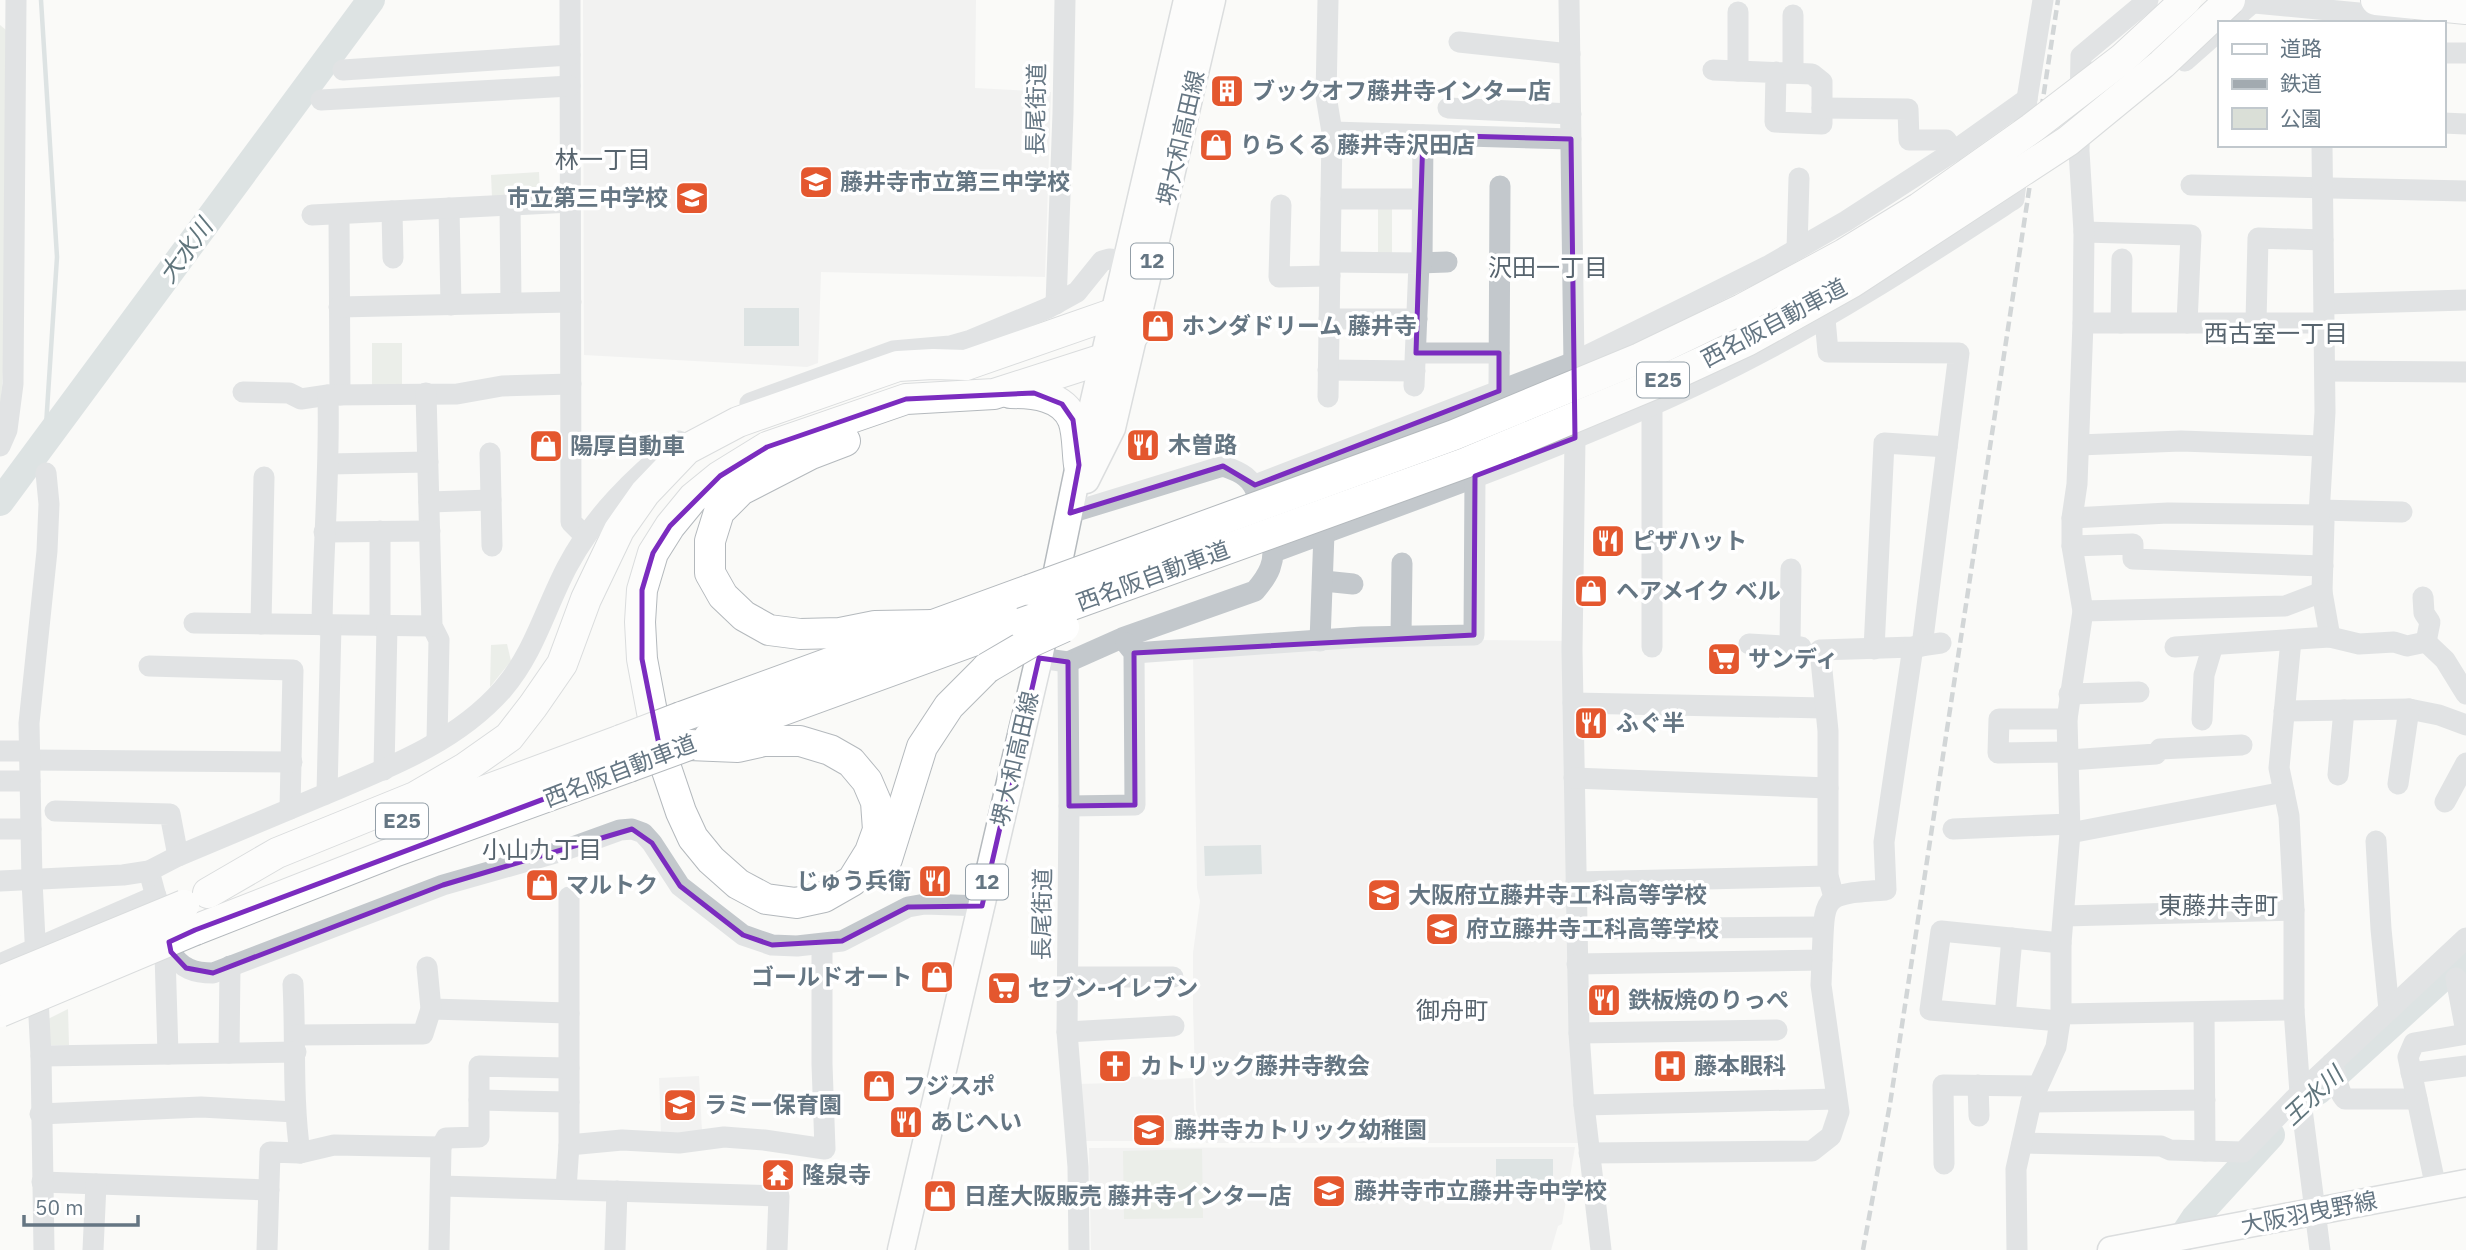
<svg xmlns="http://www.w3.org/2000/svg" width="2466" height="1250" viewBox="0 0 2466 1250" font-family="'IBM Plex Sans','Noto Sans JP',sans-serif">
  <style>
    .built { fill: #e8e9e9 }
    .green { fill: #dadfd7 }
    .water { fill: #bbc7cb }
    .lines { fill: none; stroke-linecap: round; stroke-linejoin: round }
    .stream { stroke: #bbc7cb; stroke-width: 4.5 }
    .river { stroke: #bbc7cb; stroke-width: 28 }
    .major-casing { stroke: #b5babe; stroke-width: 29 }
    .highway-casing { stroke: #b4b9bd; stroke-width: 32 }
    .minor { stroke: #c3c8cc; stroke-width: 21 }
    .major { stroke: #fff; stroke-width: 26 }
    .highway { stroke: #fff; stroke-width: 30 }
    .rail { stroke: #a2aab0; stroke-width: 4.5; stroke-dasharray: 10 5; stroke-linecap: butt }
    .highway-bridge-casing { stroke: #b4b9bd; stroke-width: 32; stroke-linecap: butt }
    .highway-bridge { stroke: #fff; stroke-width: 30 }
    .marked { fill: none; stroke: #7b2cbf; stroke-width: 5; stroke-linejoin: round }
    .labels { text-anchor: middle; stroke-width: 7; stroke-linejoin: round; paint-order: stroke }
    .shield { fill: #fff; stroke: #939fa8; stroke-width: 2 }
    .shield-label { font-size: 21px; font-weight: bold; fill: #657683 }
    .poi-label { font-size: 23px; font-weight: bold; fill: #657683; stroke: #fff; text-anchor: start }
    .street-label { font-size: 23px; fill: #657683; stroke: #fff }
    .neighbourhood-label { font-size: 24px; fill: #57646e; stroke: #fff }
    .water-label { font-size: 24px; font-style: italic; fill: #60757c; stroke: #fff }
  </style>
  <rect width="100%" height="100%" fill="#fafaf8"/>
  <g class="built">
    <polygon points="583,0 976,0 975,88 1051,92 1045,277 821,272 818,363 807,367 584,355"/>
    <polygon points="1375,639 1566,641 1584,1143 1206,1143 1196,1110 1193,1007 1193,953 1200,901 1197,888 1193,654"/>
    <polygon points="699,1076 702,1132 661,1134 659,1078"/>
    <polygon points="1147,1076 1155,1080 1193,1078 1194,1110 1203,1141 1082,1141 1079,1084 1112,1083 1115,1078"/>
    <polygon points="1575,1147 1562,1224 1558,1226 1551,1250 1091,1250 1089,1148"/>
  </g>
  <g class="green">
    <polygon points="0,25 6,30 4,358 0,415"/>
    <polygon points="539,172 540,194 492,197 491,175"/>
    <rect x="1378" y="203" width="14" height="51"/>
    <rect x="372" y="343" width="30" height="43"/>
    <polygon points="507,644 511,661 490,687 491,645"/>
    <polygon points="68,1009 69,1045 45,1045 48,1019"/>
    <polygon points="1202,1149 1203,1218 1124,1219 1123,1151"/>
  </g>
  <g class="water">
    <rect x="744" y="308" width="55" height="38"/>
    <polygon points="1261,845 1262,874 1205,876 1204,846"/>
    <rect x="1496" y="1159" width="57" height="33"/>
  </g>
  <g class="lines">
    <polyline class="stream" points="41,0 57,257 45,441"/>
    <g class="river">
      <polyline points="0,502 371,0"/>
      <polyline points="2318,1091 2466,956"/>
      <polyline points="2174,1250 2195,1218 2271,1135"/>
    </g>
    <g class="major-casing">
      <g id="major">
        <polyline points="1086,480 1112,428 1212,0"/>
        <polyline points="901,1250 1039,658 1079,465 1187,0"/>
        <polyline points="2111,1250 2466,1183"/>
      </g>
    </g>
    <g class="highway-casing">
      <g id="highway">
        <polyline points="2376,0 2466,9"/>
        <path d="M1010,393c23,0 53,2 63,27 5,13 4,31 6,45"/>
        <polyline points="845,441 811,454 741,490 719,512 710,541 710,573 723,596 744,616 769,630 800,634 840,633 875,626 934,625"/>
        <polyline points="681,717 1029,590"/>
        <polyline points="709,737 1022,623"/>
        <polyline points="403,821 621,740"/>
        <polyline points="887,859 922,747 949,706 987,668"/>
        <polyline points="208,893 277,853 415,797 465,768 509,737 533,706 562,664 586,599 619,530 645,493 687,449 738,422 898,366 933,364 966,365 1115,313 1135,333 1103,359 994,394 906,399 767,447 720,476 693,498 670,526 653,553 642,590 640,622 642,659 658,744 681,812 693,838 711,860 738,884 766,899 796,903 824,897 852,881 870,852 878,830 876,802 867,781 851,762 830,750 800,741 764,741 738,747 689,745"/>
        <polyline points="195,930 394,852 629,767"/>
      </g>
    </g>
    <g class="minor">
      <polyline points="570,0 571,522 585,536"/>
      <polyline points="1328,0 1326,96 1332,132"/>
      <polyline points="1569,0 1575,438 1572,650 1579,1033 1584,1105 1601,1250"/>
      <polyline points="2223,0 2401,17"/>
      <polyline points="2229,23 2252,3"/>
      <polyline points="1459,42 1570,54"/>
      <polyline points="2443,53 2466,53"/>
      <polyline points="2185,61 2219,31"/>
      <polyline points="343,70 570,55"/>
      <polyline points="1713,70 1812,74 1822,82 1822,124 1775,122 1776,72"/>
      <polyline points="1738,71 1738,12"/>
      <polyline points="1793,73 1793,15"/>
      <polyline points="321,100 570,86"/>
      <polyline points="1448,108 1571,114"/>
      <polyline points="1822,108 1908,109 1909,140 1946,140 1954,151"/>
      <polyline points="2443,123 2466,124"/>
      <polyline points="2191,185 2466,191"/>
      <polyline points="1331,199 1422,199"/>
      <polyline points="510,205 511,303"/>
      <polyline points="1281,205 1279,277 1330,276"/>
      <polyline points="449,208 451,305"/>
      <polyline points="392,211 393,258"/>
      <polyline points="339,214 340,395"/>
      <polyline points="312,215 571,202"/>
      <polyline points="2084,232 2191,235 2187,323"/>
      <polyline points="1797,249 1799,178"/>
      <polyline points="1330,262 1419,263 1414,386"/>
      <polyline points="1419,263 1447,262"/>
      <polyline points="1422,263 1423,135"/>
      <polyline points="1056,304 1063,113 1065,0"/>
      <polyline points="2325,304 2466,300"/>
      <polyline points="339,307 571,302"/>
      <polyline points="1329,319 1417,319"/>
      <polyline points="1825,319 1828,352 1959,353 1922,646"/>
      <polyline points="2256,322 2258,238 2323,240"/>
      <polyline points="2083,323 2324,323"/>
      <polyline points="2121,323 2122,259"/>
      <polyline points="1416,353 1499,353"/>
      <polyline points="1328,370 1415,371"/>
      <polyline points="2325,371 2466,372"/>
      <polyline points="1499,391 1500,186"/>
      <polyline points="243,392 289,393 301,399 328,395 457,394 502,386 571,384"/>
      <polyline points="426,393 432,626 439,640 437,741"/>
      <polyline points="1328,397 1332,132 1571,139"/>
      <polyline points="750,403 893,351 950,346 971,340 1048,308 1077,292 1102,261 1109,259 1127,261"/>
      <polyline points="1652,405 1652,647"/>
      <polyline points="2079,445 2181,441 2322,446"/>
      <polyline points="0,446 7,430 13,384 16,0"/>
      <polyline points="490,453 492,546"/>
      <polyline points="329,464 428,462"/>
      <polyline points="1255,485 1574,362 1692,304 1768,266 1846,221 1954,151 2027,99"/>
      <polyline points="429,502 491,500"/>
      <polyline points="2319,510 2402,512"/>
      <path d="M1070,513l153,-47c18,6 30,12 35,31"/>
      <polyline points="2319,515 2324,522 2322,592 2330,637"/>
      <polyline points="2072,518 2168,513 2319,515 2325,412 2322,145"/>
      <polyline points="380,531 380,626"/>
      <polyline points="324,532 430,531"/>
      <polyline points="2072,546 2133,544 2133,559 2323,566"/>
      <path d="M1274,552c155,-58 314,-112 463,-187 96,-48 186,-107 277,-166l13,-100 16,-99"/>
      <polyline points="1324,581 1353,584"/>
      <polyline points="2423,597 2424,613 2430,622 2426,642"/>
      <polyline points="2083,611 2285,606 2322,592"/>
      <polyline points="194,623 432,626"/>
      <polyline points="261,624 264,477"/>
      <path d="M322,625c1,-77 8,-153 6,-230"/>
      <polyline points="1401,636 1402,563"/>
      <polyline points="2291,640 2279,768 2289,816 2294,910 2294,1010 2300,1093 2320,1250"/>
      <polyline points="1320,641 1324,533"/>
      <polyline points="1749,644 1801,647"/>
      <polyline points="1790,644 1791,569"/>
      <polyline points="2175,647 2330,637 2359,644 2394,642 2407,646 2426,642 2445,660 2466,694"/>
      <polyline points="1874,649 1884,443 1947,447"/>
      <polyline points="1134,653 1362,637 1474,635 1475,476"/>
      <path d="M1039,658l29,4 54,-24 133,-47c13,-15 22,-30 16,-50"/>
      <polyline points="1068,662 1069,806 1067,1032 1078,1167 1079,1250"/>
      <polyline points="149,666 293,670 290,809"/>
      <polyline points="2069,694 2139,692"/>
      <polyline points="1573,703 1824,708"/>
      <polyline points="2284,711 2409,709 2439,715 2466,725"/>
      <polyline points="2067,719 1999,719 1998,753 2068,752"/>
      <polyline points="2202,720 2204,675 2213,645"/>
      <polyline points="0,751 29,751"/>
      <polyline points="30,760 292,762"/>
      <polyline points="2069,760 2156,754 2160,749 2242,745"/>
      <polyline points="384,770 387,626"/>
      <polyline points="2338,775 2344,710"/>
      <polyline points="1574,778 1828,788"/>
      <polyline points="0,781 30,781"/>
      <polyline points="2398,784 2409,709"/>
      <polyline points="327,793 331,625"/>
      <polyline points="2445,802 2466,763"/>
      <polyline points="1069,806 1135,805 1134,653 1126,643"/>
      <polyline points="55,811 170,814 178,856"/>
      <polyline points="0,829 31,829"/>
      <polyline points="1953,829 2070,824"/>
      <polyline points="2070,833 2284,792"/>
      <polyline points="2376,841 2381,929 2389,1010"/>
      <path d="M149,871l22,81c10,17 24,21 42,21l230,-88 116,-33 61,-22 12,-1 11,4 9,10 28,43 63,49 29,10 25,1 45,-5 66,-34 17,-3 57,2"/>
      <path d="M0,881l123,-6 26,-4 29,-15c48,-20 95,-40 143,-60 64,-27 135,-53 182,-107 31,-36 42,-80 64,-122 27,-51 67,-90 112,-126"/>
      <polyline points="1576,882 1828,876"/>
      <polyline points="1834,897 1828,876 1828,731 1820,650 1913,647 1941,643"/>
      <polyline points="2064,916 2294,910"/>
      <polyline points="1577,929 1823,927"/>
      <polyline points="165,954 168,1054"/>
      <polyline points="0,964 156,896"/>
      <path d="M1577,964l245,-4c3,-65 -3,-66 64,-70l-2,-48 29,-195"/>
      <polyline points="1068,977 1173,977"/>
      <polyline points="2456,978 2466,1032"/>
      <path d="M293,984c3,57 -1,113 7,169"/>
      <polyline points="431,1009 569,1013"/>
      <polyline points="2061,1014 2294,1010"/>
      <polyline points="2005,1016 2012,938"/>
      <polyline points="2060,1021 1930,1010 1941,931 2061,943"/>
      <polyline points="1067,1032 1174,1026"/>
      <polyline points="1579,1033 1777,1030"/>
      <polyline points="296,1035 423,1034 431,1009 427,967"/>
      <polyline points="229,1053 230,966"/>
      <polyline points="41,1056 296,1052"/>
      <path d="M2332,1063c5,11 5,28 13,36h72"/>
      <polyline points="2411,1073 2466,1066"/>
      <polyline points="1978,1085 1979,1116"/>
      <polyline points="479,1100 569,1102"/>
      <polyline points="2031,1102 2205,1100"/>
      <polyline points="1584,1105 1836,1099"/>
      <polyline points="40,1114 201,1107 295,1112"/>
      <polyline points="2022,1143 2161,1146 2170,1150 2205,1151 2204,1012"/>
      <polyline points="569,1145 622,1140 679,1143 724,1137 764,1140 825,1149 822,1064 822,944"/>
      <polyline points="2205,1151 2243,1152 2300,1093 2466,938"/>
      <polyline points="1589,1153 1812,1151 1831,1136 1839,1112 1821,985 1822,960"/>
      <polyline points="1944,1164 1943,1085 2038,1086"/>
      <polyline points="42,1182 269,1190"/>
      <polyline points="441,1186 779,1196 777,1250"/>
      <polyline points="2436,1188 2408,1057 2414,1043 2466,1034"/>
      <polyline points="566,1189 569,1145 569,897"/>
      <polyline points="44,1250 41,1056 32,881 29,723 47,551 49,504 46,473"/>
      <polyline points="93,1250 96,1184"/>
      <polyline points="267,1250 270,1152 300,1153 334,1145 441,1147"/>
      <polyline points="439,1250 441,1147 446,1138 479,1137 479,1066 569,1068"/>
      <polyline points="615,1250 617,1191"/>
      <polyline points="2017,1250 2016,1169 2031,1102 2056,1047 2061,1014 2061,943 2070,833 2067,719 2083,611 2072,546 2072,518 2077,484 2083,323 2084,232 2079,151 2081,56 2148,0"/>
    </g>
    <use href="#major" class="major"/>
    <use href="#highway" class="highway"/>
    <polyline class="rail" points="1863,1250 1890,1104 2058,0"/>
    <g class="highway-bridge-casing">
      <g id="highway-bridge">
        <polyline points="1029,590 1454,435 1640,358 1742,309 1844,254 1919,208 2032,128 2122,59 2186,0"/>
        <polyline points="1022,623 1465,463 1652,385 1747,341 1851,283 2068,141 2162,64 2230,0"/>
        <polyline points="987,668 1033,641 1064,627"/>
        <polyline points="621,740 681,717"/>
        <polyline points="629,767 689,745"/>
        <polyline points="0,981 184,905"/>
        <polyline points="0,1012 195,930"/>
      </g>
    </g>
    <use href="#highway-bridge" class="highway-bridge"/>
  </g>
  <path d="M0 0H2466V1250H0ZM1423,135l148,4 4,299 -100,38 -1,159 -340,18 1,152 -66,1 -1,-144 -29,-4 -57,248 -74,1 -66,34 -70,4 -29,-10 -63,-49 -28,-43 -20,-14 -189,56 -230,88 -27,-5 -15,-16 -2,-10 26,-12 466,-175 -19,-96v-69l11,-37 17,-27 50,-50 47,-29 139,-48 128,-6 28,11 11,16 6,45 -9,48 153,-47 32,19 244,-94v-38h-83z" fill="#fafaf8" fill-opacity=".55" fill-rule="evenodd"/>
  <path class="marked" d="M1423,135l148,4 4,299 -100,38 -1,159 -340,18 1,152 -66,1 -1,-144 -29,-4 -57,248 -74,1 -66,34 -70,4 -29,-10 -63,-49 -28,-43 -20,-14 -189,56 -230,88 -27,-5 -15,-16 -2,-10 26,-12 466,-175 -19,-96v-69l11,-37 17,-27 50,-50 47,-29 139,-48 128,-6 28,11 11,16 6,45 -9,48 153,-47 32,19 244,-94v-38h-83z"/>
  <defs>
    <g id="building-square" transform="scale(1.75)"><rect x="-9" y="-9" width="18" height="18" rx="4" fill="#e4572e" stroke="#fff"/><path d="M-4-6H4V6H1V3H-1V6H-4ZM-2.5-4.3h1.7v1.8h-1.7ZM.8-4.3h1.7v1.8H.8ZM-2.5-1h1.7V.8h-1.7ZM.8-1h1.7V.8H.8Z" fill="#fff"/></g>
    <g id="shop-square" transform="scale(1.75)"><rect x="-9" y="-9" width="18" height="18" rx="4" fill="#e4572e" stroke="#fff"/><path d="M-5-2.5h2.3a2.7 3.5 0 0 1 5.4 0H5L5.5 6h-11ZM-1.5-2.5h3a1.5 2.3 0 0 0-3 0Z" fill="#fff"/></g>
    <g id="school-square" transform="scale(1.75)"><rect x="-9" y="-9" width="18" height="18" rx="4" fill="#e4572e" stroke="#fff"/><path d="M0-5L7-2L0 1L-7-2ZM-4 1L0 2.5L4 1V4Q0 6-4 4Z" fill="#fff"/></g>
    <g id="restaurant-square" transform="scale(1.75)"><rect x="-9" y="-9" width="18" height="18" rx="4" fill="#e4572e" stroke="#fff"/><path d="M-5-6h1v4h1v-4h1v4h1v-4h1v5L-1.5 .5V6h-2V.5L-5-1ZM5-6V6H3V1.5H1.5Q1.5-4 5-6Z" fill="#fff"/></g>
    <g id="supermarket-square" transform="scale(1.75)"><rect x="-9" y="-9" width="18" height="18" rx="4" fill="#e4572e" stroke="#fff"/><path d="M-6-5.5h2.5l.6 2H6L4.5 2H-2.5L-4.4-4H-6ZM-1.5 3.2a1.3 1.3 0 1 0 .1 0ZM3 3.2a1.3 1.3 0 1 0 .1 0Z" fill="#fff"/></g>
    <g id="church-square" transform="scale(1.75)"><rect x="-9" y="-9" width="18" height="18" rx="4" fill="#e4572e" stroke="#fff"/><path d="M-1.2-6h2.4v3.5h3.3v2.4h-3.3V6h-2.4V-.1h-3.3v-2.4h3.3Z" fill="#fff"/></g>
    <g id="hospital-square" transform="scale(1.75)"><rect x="-9" y="-9" width="18" height="18" rx="4" fill="#e4572e" stroke="#fff"/><path d="M-5-5h3v3.5h4V-5h3V5h-3V1.5h-4V5h-3Z" fill="#fff"/></g>
    <g id="temple-square" transform="scale(1.75)"><rect x="-9" y="-9" width="18" height="18" rx="4" fill="#e4572e" stroke="#fff"/><path d="M0-6L5-2H3V0L6.5 2.5H4V6H1.5V3h-3V6H-4V2.5H-6.5L-3 0V-2H-5Z" fill="#fff"/></g>
  </defs>
  <g fill-rule="evenodd">
    <use href="#building-square" x="1227" y="91"/>
    <use href="#shop-square" x="1216" y="145"/>
    <use href="#school-square" x="816" y="182"/>
    <use href="#school-square" x="692" y="198"/>
    <use href="#shop-square" x="1158" y="326"/>
    <use href="#restaurant-square" x="1143" y="445"/>
    <use href="#shop-square" x="546" y="446"/>
    <use href="#restaurant-square" x="1608" y="541"/>
    <use href="#shop-square" x="1591" y="591"/>
    <use href="#supermarket-square" x="1724" y="659"/>
    <use href="#restaurant-square" x="1591" y="723"/>
    <use href="#restaurant-square" x="935" y="881"/>
    <use href="#shop-square" x="542" y="885"/>
    <use href="#school-square" x="1384" y="895"/>
    <use href="#school-square" x="1442" y="929"/>
    <use href="#shop-square" x="937" y="977"/>
    <use href="#supermarket-square" x="1004" y="988"/>
    <use href="#restaurant-square" x="1604" y="1000"/>
    <use href="#church-square" x="1115" y="1066"/>
    <use href="#hospital-square" x="1670" y="1066"/>
    <use href="#shop-square" x="879" y="1086"/>
    <use href="#school-square" x="680" y="1105"/>
    <use href="#restaurant-square" x="906" y="1122"/>
    <use href="#school-square" x="1149" y="1130"/>
    <use href="#temple-square" x="778" y="1175"/>
    <use href="#school-square" x="1329" y="1191"/>
    <use href="#shop-square" x="940" y="1196"/>
  </g>
  <g class="labels">
    <g class="shield">
      <rect x="1131" y="243.5" width="42" height="35" rx="5"/>
      <rect x="1637" y="362.5" width="52" height="35" rx="5"/>
      <rect x="376" y="803.5" width="52" height="35" rx="5"/>
      <rect x="966" y="864.5" width="42" height="35" rx="5"/>
    </g>
    <g class="shield-label">
      <text x="1152" y="268">12</text>
      <text x="1663" y="387">E25</text>
      <text x="402" y="828">E25</text>
      <text x="987" y="889">12</text>
    </g>
    <g class="poi-label">
      <text x="1252" y="99">ブックオフ藤井寺インター店</text>
      <text x="1240" y="153">りらくる 藤井寺沢田店</text>
      <text x="840" y="190">藤井寺市立第三中学校</text>
      <text x="668" y="206" text-anchor="end">市立第三中学校</text>
      <text x="1182" y="334">ホンダドリーム 藤井寺</text>
      <text x="1168" y="453">木曽路</text>
      <text x="570" y="454">陽厚自動車</text>
      <text x="1632" y="549">ピザハット</text>
      <text x="1616" y="599">ヘアメイク ベル</text>
      <text x="1748" y="667">サンディ</text>
      <text x="1616" y="731">ふぐ半</text>
      <text x="911" y="889" text-anchor="end">じゅう兵衛</text>
      <text x="566" y="893">マルトク</text>
      <text x="1408" y="903">大阪府立藤井寺工科高等学校</text>
      <text x="1466" y="937">府立藤井寺工科高等学校</text>
      <text x="912" y="985" text-anchor="end">ゴールドオート</text>
      <text x="1028" y="996">セブン-イレブン</text>
      <text x="1628" y="1008">鉄板焼のりっぺ</text>
      <text x="1140" y="1074">カトリック藤井寺教会</text>
      <text x="1694" y="1074">藤本眼科</text>
      <text x="903" y="1094">フジスポ</text>
      <text x="704" y="1113">ラミー保育園</text>
      <text x="930" y="1130">あじへい</text>
      <text x="1174" y="1138">藤井寺カトリック幼稚園</text>
      <text x="802" y="1183">隆泉寺</text>
      <text x="1354" y="1199">藤井寺市立藤井寺中学校</text>
      <text x="964" y="1204">日産大阪販売 藤井寺インター店</text>
    </g>
    <g class="street-label">
      <text transform="translate(1036 109) rotate(-89)" y="8">長尾街道</text>
      <text transform="translate(1181 138) rotate(-77)" y="8">堺大和高田線</text>
      <text transform="translate(1774 323) rotate(-28)" y="8">西名阪自動車道</text>
      <text transform="translate(1153 576) rotate(-20)" y="8">西名阪自動車道</text>
      <text transform="translate(1015 759) rotate(-77)" y="8">堺大和高田線</text>
      <text transform="translate(620 771) rotate(-21)" y="8">西名阪自動車道</text>
      <text transform="translate(1042 914) rotate(-89)" y="8">長尾街道</text>
      <text transform="translate(2309 1213) rotate(-11)" y="8">大阪羽曳野線</text>
    </g>
    <g class="neighbourhood-label">
      <text x="603" y="168">林一丁目</text>
      <text x="1548" y="276">沢田一丁目</text>
      <text x="2276" y="342">西古室一丁目</text>
      <text x="542" y="858">小山九丁目</text>
      <text x="2218" y="914">東藤井寺町</text>
      <text x="1452" y="1019">御舟町</text>
    </g>
    <g class="water-label">
      <text transform="translate(186 251) rotate(-54)" y="8">大水川</text>
      <text transform="translate(2313 1096) rotate(-43)" y="8">王水川</text>
    </g>
  </g>
  <rect x="2218" y="21" width="228" height="126" fill="#ffffff" stroke="#c1c8cd" stroke-width="2"/>
  <rect x="2232" y="44" width="35" height="10" fill="#ffffff" stroke="#c1c8cd" stroke-width="2"/>
  <text x="2280" y="56" font-size="21" fill="#657683">道路</text>
  <rect x="2232" y="79" width="35" height="10" fill="#a2aab0" stroke="#c1c8cd" stroke-width="2"/>
  <text x="2280" y="91" font-size="21" fill="#657683">鉄道</text>
  <rect x="2232" y="108" width="35" height="21" fill="#dadfd7" stroke="#c1c8cd" stroke-width="2"/>
  <text x="2280" y="126" font-size="21" fill="#657683">公園</text>
  <path d="M24 1215v10h114v-10" fill="none" stroke="#657683" stroke-width="3.5"/>
  <text x="35" y="1215" font-size="21" fill="#657683" stroke="#ffffff" stroke-width="5" paint-order="stroke">50 m</text>
</svg>
